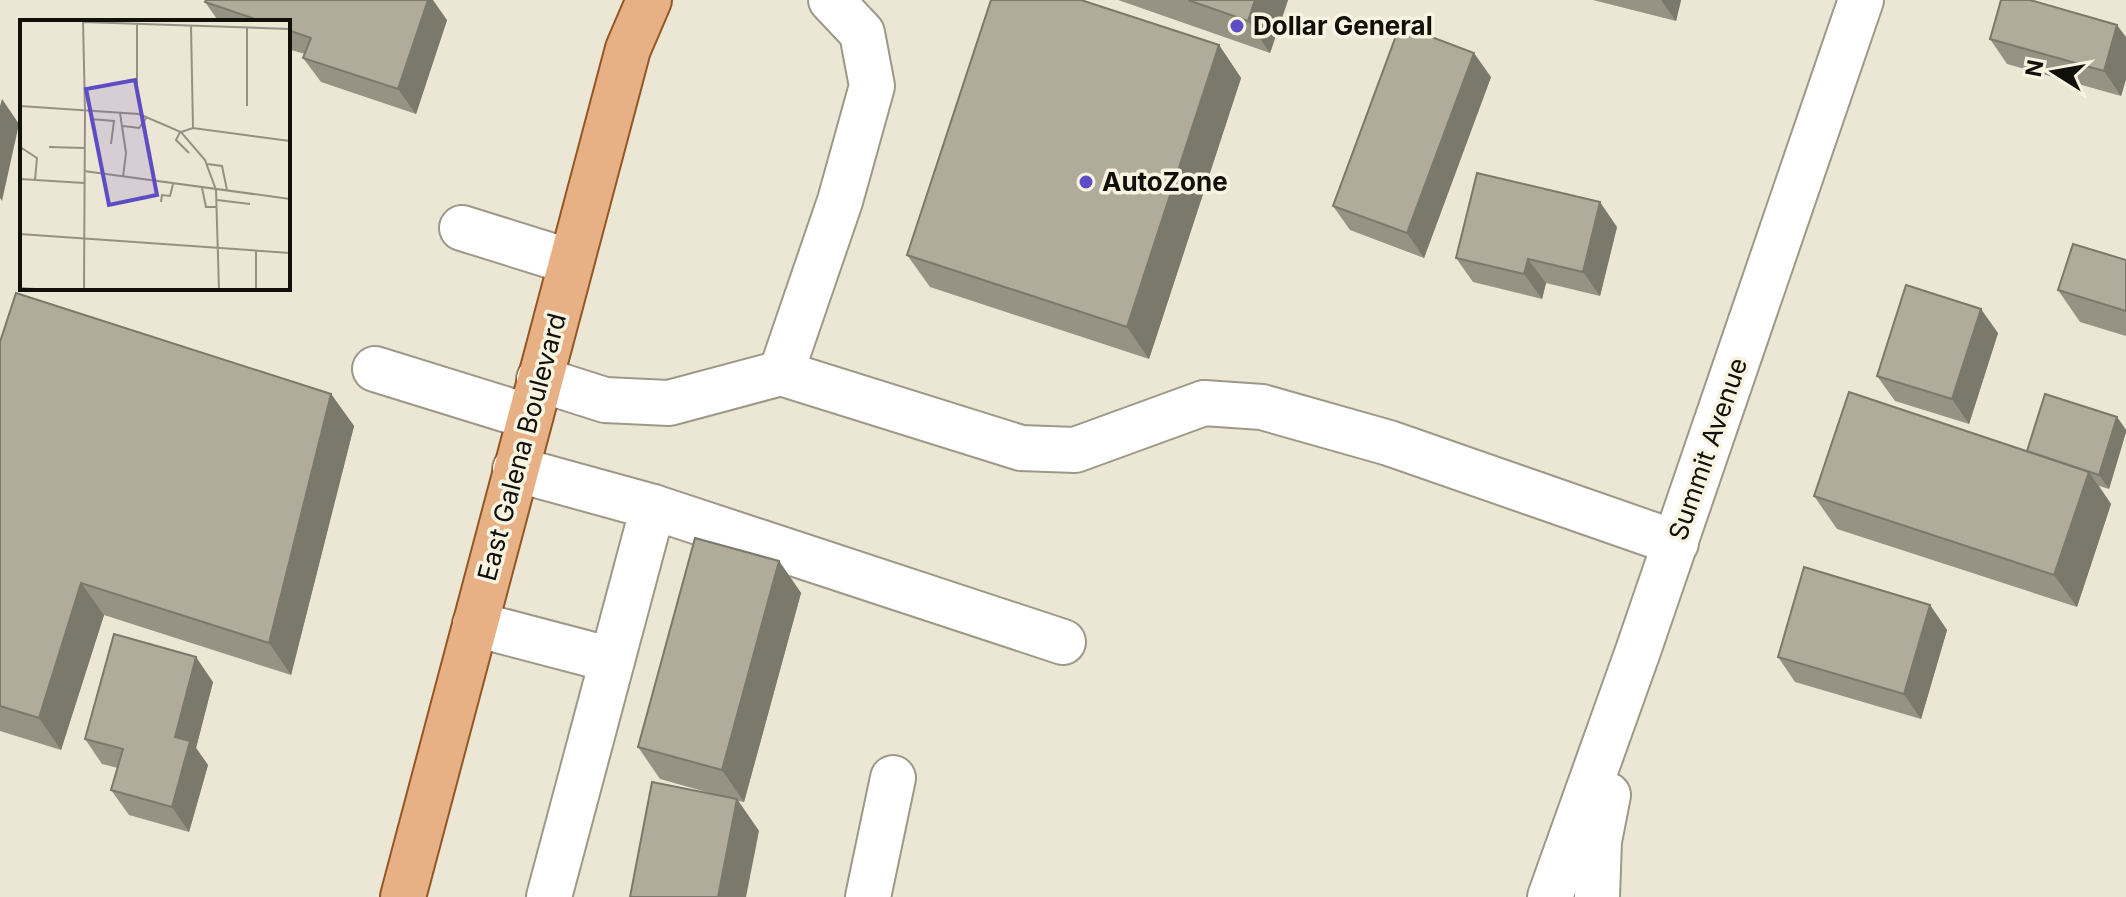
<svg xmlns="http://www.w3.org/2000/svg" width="2126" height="897" viewBox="0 0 2126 897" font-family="Inter,sans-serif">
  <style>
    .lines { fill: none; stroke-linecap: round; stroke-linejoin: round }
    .minor-casing { stroke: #9d9887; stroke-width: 48 }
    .major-casing { stroke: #935725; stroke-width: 48 }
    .minor { stroke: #fff; stroke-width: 44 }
    .major { stroke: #e8b185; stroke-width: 44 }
    .wall { fill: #979384 }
    .shaded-wall { fill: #7b786c }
    .building { fill: #b0ab9a; stroke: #7b786c; stroke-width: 2 }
    .poi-dot { fill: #5c4dc5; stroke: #f9f4e2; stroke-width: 3 }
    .labels { text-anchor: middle; stroke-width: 7; stroke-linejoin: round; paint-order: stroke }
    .poi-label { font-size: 26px; font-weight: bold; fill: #12100a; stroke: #f9f4e2; text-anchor: start }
    .street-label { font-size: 26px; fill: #12100a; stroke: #f9f4e2 }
    .inset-road { fill: none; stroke: #959084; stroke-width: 2 }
    .view { fill: #5c4dc5; fill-opacity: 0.15; stroke: #5c4dc5; stroke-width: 4 }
    .inset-edge { fill: none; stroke: #12100a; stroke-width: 4 }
  </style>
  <rect width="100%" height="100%" fill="#ece6d5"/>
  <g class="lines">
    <g class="minor-casing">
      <g id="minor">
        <polyline points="462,228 571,262"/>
        <polyline points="375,369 530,417"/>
        <polyline points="781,373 840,201 872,86 862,33 831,0"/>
        <polyline points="539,379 605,400 669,403 781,373 1021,448 1075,450 1204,403 1262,407 1389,443 1676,543"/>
        <polyline points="515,469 653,507"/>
        <polyline points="475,624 612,660"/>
        <polyline points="549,897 653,507 1063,642"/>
        <polyline points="868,897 893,778"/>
        <polyline points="1550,897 1638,651 1861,0"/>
        <polyline points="1597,897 1599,841 1608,795"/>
      </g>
    </g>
    <g class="major-casing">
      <polyline id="major" points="403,897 628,49 649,0"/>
    </g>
    <use href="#minor" class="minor"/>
    <use href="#major" class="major"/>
  </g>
  <g class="wall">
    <polygon points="1118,0 1288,0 1270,53"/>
    <polygon points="1593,0 1681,0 1676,21"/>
    <polygon points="205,2 447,20 416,114 321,82 303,58 305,54 288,49 288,22 219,22"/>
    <polygon points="2126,37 2126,79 2121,96 2007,64 1990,39"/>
    <polygon points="1219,45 1241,78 1149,359 930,287 907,255"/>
    <polygon points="1491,77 1424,258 1350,230 1333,206"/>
    <polygon points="1617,227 1600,296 1546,283 1542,299 1473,282 1456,258"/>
    <polygon points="2126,260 2126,336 2080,322 2058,290"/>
    <polygon points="1998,333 1969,424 1895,401 1877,376"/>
    <polygon points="0,342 331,394 354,426 291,675 104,615 61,750 0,731"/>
    <polygon points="2117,417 2126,430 2126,432 2109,489 2099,486 2111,504 2077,607 1837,529 1814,496 2027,451"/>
    <polygon points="779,561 801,593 744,802 738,801 759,831 717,795 660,779 638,747"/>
    <polygon points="1930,605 1947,630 1921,719 1795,682 1778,657"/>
    <polygon points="213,682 196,748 208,765 189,832 129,815 111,790 118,768 102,764 85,739"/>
  </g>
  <g class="shaded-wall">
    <polygon points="428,0 433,0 447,20 416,114 398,89"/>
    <polygon points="1255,0 1288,0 1270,53 1248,21"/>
    <polygon points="1661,0 1681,0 1676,21"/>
    <polygon points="2117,25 2126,37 2126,79 2121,96 2104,71"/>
    <polygon points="1219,45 1241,78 1149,359 1127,327"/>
    <polygon points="1474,53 1491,77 1424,258 1407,233"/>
    <polygon points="2,99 19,124 2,201 0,198 0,106"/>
    <polygon points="1600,202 1617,227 1600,296 1583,272"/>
    <polygon points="1528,259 1546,283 1542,299 1524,274"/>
    <polygon points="1981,309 1998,333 1969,424 1952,399"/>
    <polygon points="331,394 354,426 291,675 269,643"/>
    <polygon points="2117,417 2126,430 2126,432 2109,489 2099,475"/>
    <polygon points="2089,472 2111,504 2077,607 2054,575"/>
    <polygon points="779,561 801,593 744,802 722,770"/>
    <polygon points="81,583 104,615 61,750 39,718"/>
    <polygon points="1930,605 1947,630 1921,719 1904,694"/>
    <polygon points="196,657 213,682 196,748 208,765 189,832 172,807 175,737"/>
    <polygon points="737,799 759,831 746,897 718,897"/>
  </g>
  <g class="building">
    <polygon points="206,0 428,0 398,89 303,58 311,38 288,30 288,22 264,22 205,2"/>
    <polygon points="991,0 1081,0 1219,45 1127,327 907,255"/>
    <polygon points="1188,0 1255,0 1248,21"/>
    <polygon points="2001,0 2030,0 2117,25 2104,71 1990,39"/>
    <polygon points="1400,25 1474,53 1407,233 1333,206"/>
    <polygon points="1477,173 1600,202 1583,272 1528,259 1524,274 1456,258"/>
    <polygon points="2073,244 2126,260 2126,311 2058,290"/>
    <polygon points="1906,285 1981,309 1952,399 1877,376"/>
    <polygon points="16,293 331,394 269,643 81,583 39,718 0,706 0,342"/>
    <polygon points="1849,392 2089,472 2054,575 1814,496"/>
    <polygon points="2045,394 2117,417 2099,475 2027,451"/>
    <polygon points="695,538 779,561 722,770 638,747"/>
    <polygon points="1804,567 1930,605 1904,694 1778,657"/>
    <polygon points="114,634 196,657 175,737 190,741 172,807 111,790 123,749 85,739"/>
    <polygon points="652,782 737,799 718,897 630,897"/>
  </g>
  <g class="poi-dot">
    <circle cx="1237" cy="26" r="8"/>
    <circle cx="1086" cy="182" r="8"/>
  </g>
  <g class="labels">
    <g class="poi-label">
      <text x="1253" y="35">Dollar General</text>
      <text x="1102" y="191">AutoZone</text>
    </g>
    <g class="street-label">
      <text transform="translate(522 447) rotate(-75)" y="9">East Galena Boulevard</text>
      <text transform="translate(1708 449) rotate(-71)" y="9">Summit Avenue</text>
    </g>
  </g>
  <g transform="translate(20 20)">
    <rect width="270" height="270" fill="#ece6d5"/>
    <path class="inset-road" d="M63,0l2,91M63,2l207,7M117,4v67M171,6l2,102M227,7v79M0,86l119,8 42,18 24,28 11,30 3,100M100,93l6,40 -3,24M70,99l24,2 -3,23M103,106l16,2 8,-11M160,112l-4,8 13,13M161,112l12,-4 97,13M0,127l17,11 -2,22M29,127l35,1M187,144l15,2 5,24M64,151l206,28M0,159l64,4M182,168l4,19h11M197,180l33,4M141,182l1,-7 8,1 3,-12M0,214l270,19M236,231v39M0,268l29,2M64,270l1,-179"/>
    <path class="view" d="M115,60l22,115 -48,10 -23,-116z"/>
    <rect width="270" height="270" class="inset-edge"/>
  </g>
  <g transform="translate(2054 72) rotate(281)" stroke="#f9f4e2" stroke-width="6" paint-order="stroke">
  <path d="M0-6L14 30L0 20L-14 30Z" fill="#12100a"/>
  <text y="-12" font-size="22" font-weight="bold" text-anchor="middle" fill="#12100a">N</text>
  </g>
</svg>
